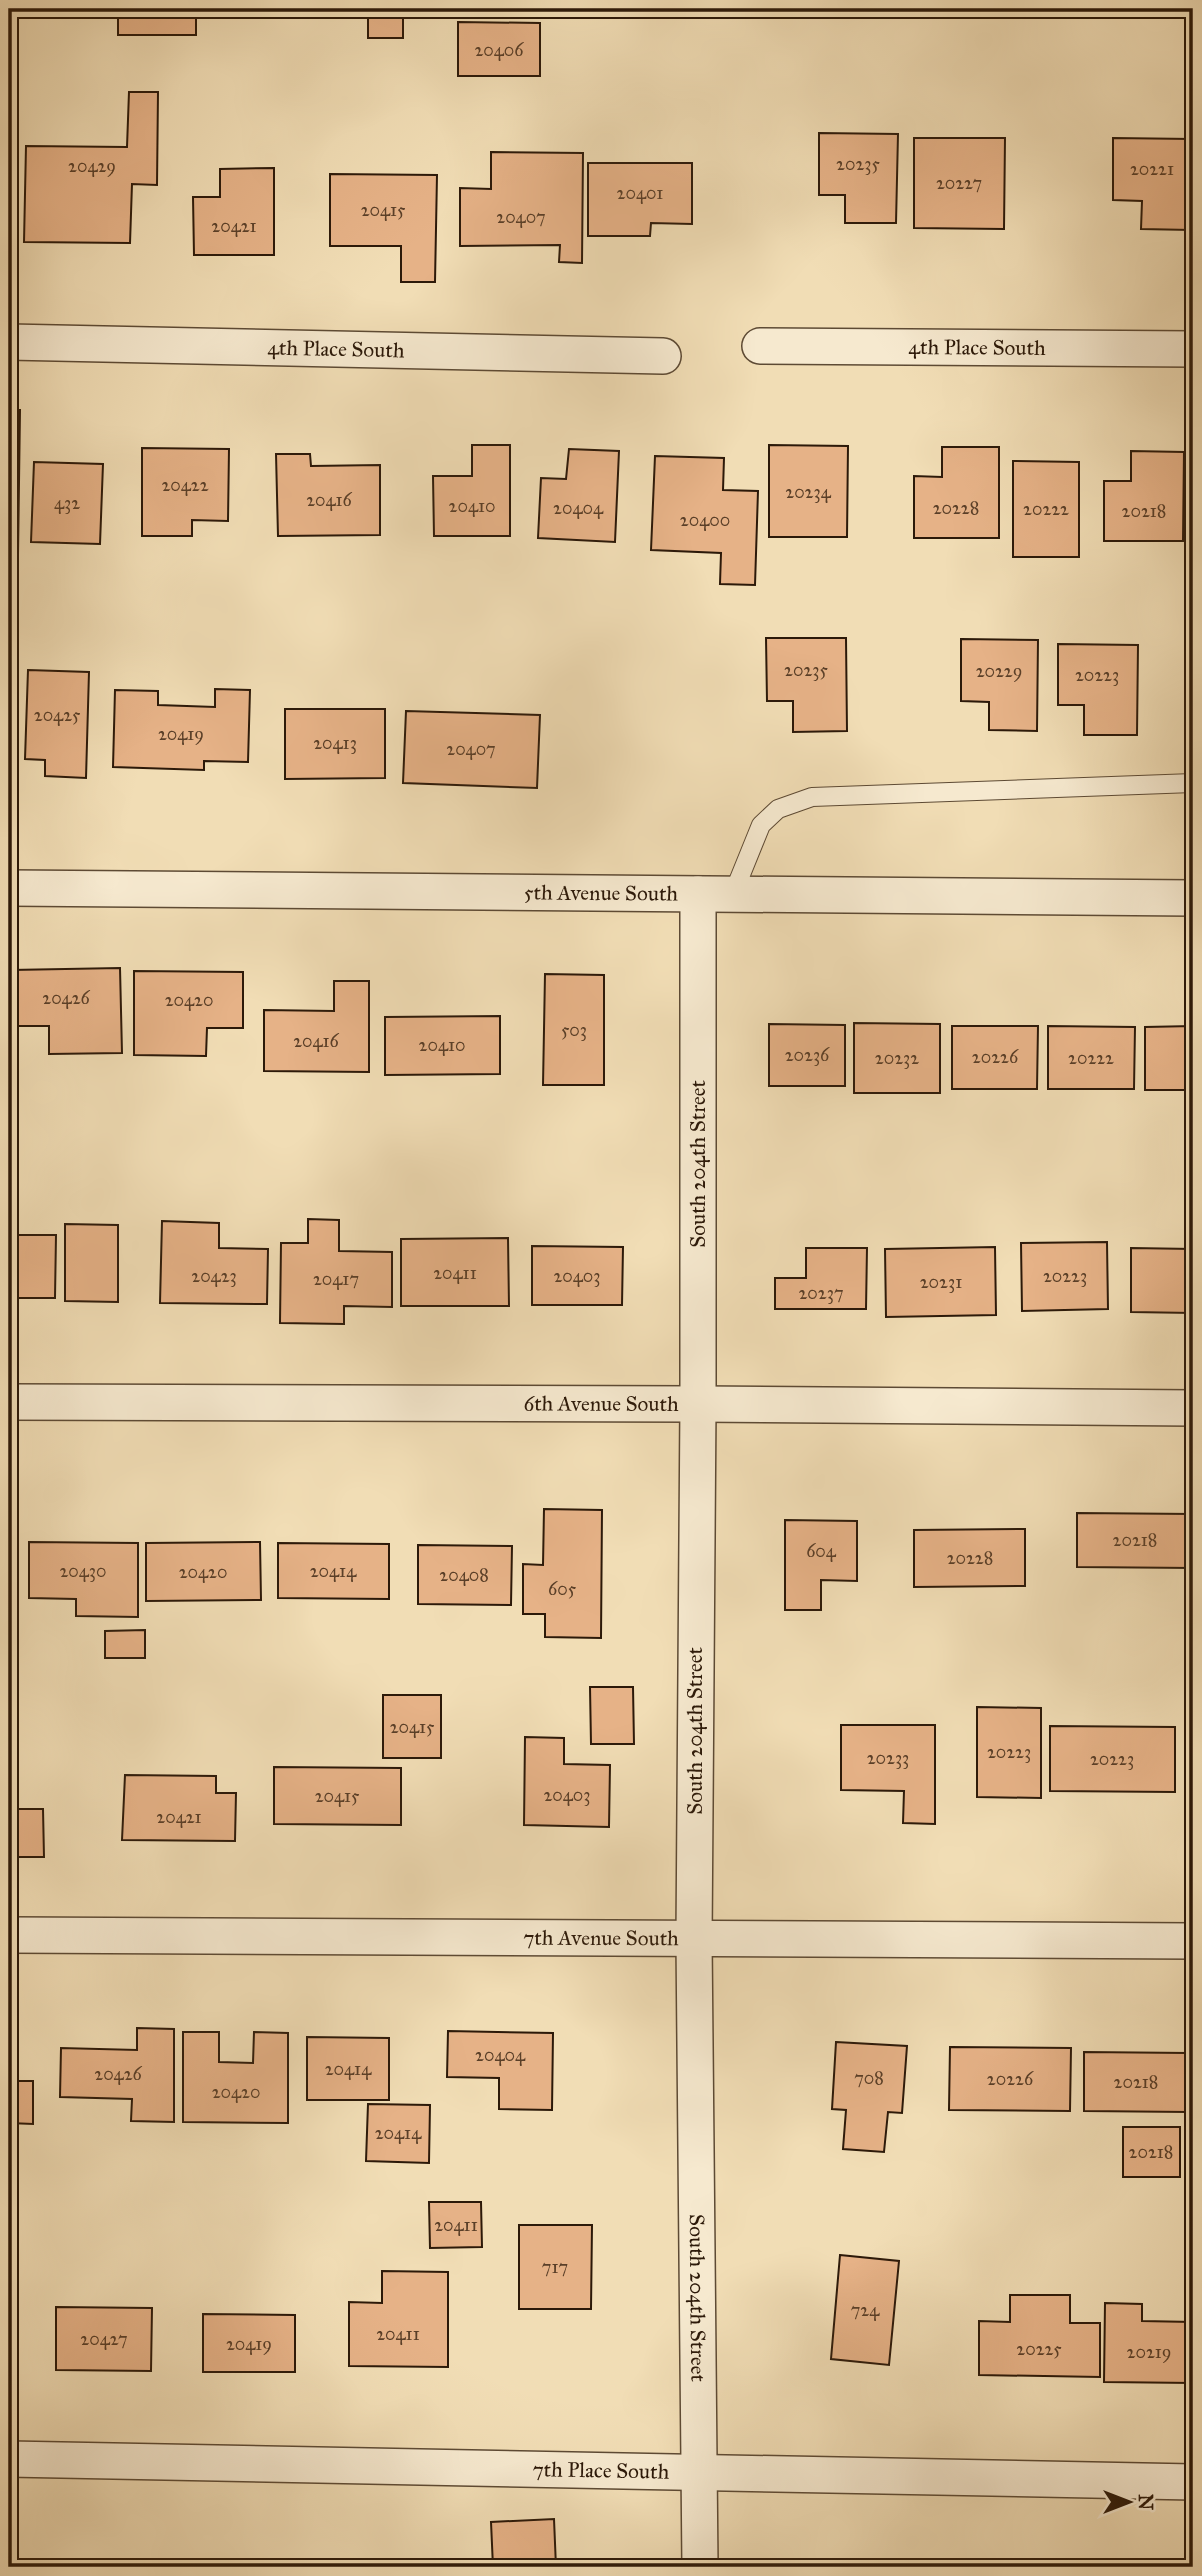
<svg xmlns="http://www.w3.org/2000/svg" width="1202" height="2576" viewBox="0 0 1202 2576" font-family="'IM FELL Great Primer',serif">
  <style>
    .building { fill: #e6b287; stroke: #2c1909; stroke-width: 2 }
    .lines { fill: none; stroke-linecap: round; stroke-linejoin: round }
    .lane-casing { stroke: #5d4a34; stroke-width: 20 }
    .street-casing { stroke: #5d4a34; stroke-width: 38 }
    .lane { stroke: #f6e9cf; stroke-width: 18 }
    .street { stroke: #f6e9cf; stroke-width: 35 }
    .labels { text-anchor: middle; stroke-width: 7; stroke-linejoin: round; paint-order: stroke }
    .number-label { font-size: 18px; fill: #5a3f28 }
    .street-label { font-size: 21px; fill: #2c1909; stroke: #f6e9cf }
  </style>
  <rect width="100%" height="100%" fill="#f1ddb5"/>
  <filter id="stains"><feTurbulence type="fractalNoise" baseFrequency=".00286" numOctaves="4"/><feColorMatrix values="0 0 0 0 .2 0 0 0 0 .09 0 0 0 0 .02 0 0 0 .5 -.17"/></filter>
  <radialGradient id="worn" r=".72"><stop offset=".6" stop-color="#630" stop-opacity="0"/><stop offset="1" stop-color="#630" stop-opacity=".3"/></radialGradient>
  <g class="building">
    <polygon points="22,9 105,9 105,13 22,12"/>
    <rect x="118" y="9" width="78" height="26"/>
    <rect x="368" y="9" width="35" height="29"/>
    <polygon points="458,22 540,23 540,76 458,76"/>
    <polygon points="129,92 158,92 157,185 132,184 130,243 24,242 26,146 127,147"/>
    <polygon points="819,133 898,134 896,223 845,223 845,195 819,195"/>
    <polygon points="914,138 1005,138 1004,229 914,228"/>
    <polygon points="1113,138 1192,139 1191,230 1141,229 1142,201 1113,200"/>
    <polygon points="491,152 583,153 582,263 559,262 560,245 460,246 460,188 491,189"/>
    <polygon points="588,163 692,163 692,224 651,223 650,236 588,236"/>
    <polygon points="274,168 274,255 194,255 193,197 220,197 220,169"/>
    <polygon points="330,174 437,175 435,282 401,282 401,246 330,246"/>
    <polygon points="9,410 20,410 18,555 9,555"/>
    <polygon points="472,445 510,445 510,536 434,536 433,476 472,476"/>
    <polygon points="769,445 848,446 847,537 769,537"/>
    <polygon points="942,447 999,447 999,538 914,538 914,476 942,477"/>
    <polygon points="142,448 229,449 228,521 192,520 192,536 142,536"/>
    <polygon points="569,449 619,451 615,542 538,538 541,478 566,479"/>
    <polygon points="1131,451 1184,452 1183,541 1104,541 1104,481 1131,481"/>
    <polygon points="276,454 310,454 311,466 380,465 380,535 278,536"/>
    <polygon points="655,456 724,458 723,490 758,491 755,585 720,584 721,553 651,550"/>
    <polygon points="1013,461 1079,462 1079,557 1013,557"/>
    <polygon points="34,462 103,464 100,544 31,542"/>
    <polygon points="766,638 846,638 847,731 793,732 793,701 767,701"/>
    <polygon points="961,639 1038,640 1037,731 989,730 989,702 961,701"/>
    <polygon points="1058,644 1138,645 1137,735 1084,735 1084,705 1058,705"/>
    <polygon points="28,670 89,672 86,778 45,776 45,760 25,759"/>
    <polygon points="215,689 250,690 248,762 204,761 204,770 113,767 115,690 158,691 158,705 215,707"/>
    <polygon points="285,709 385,709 385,778 285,779"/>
    <polygon points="406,711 540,715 537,788 403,783"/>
    <polygon points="120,968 122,1053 49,1054 49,1026 12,1026 11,970"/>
    <polygon points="134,971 243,972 243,1028 207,1028 206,1056 134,1055"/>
    <polygon points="545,974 604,975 604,1085 543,1085"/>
    <polygon points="334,981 369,981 369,1072 264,1071 264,1010 334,1011"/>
    <polygon points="500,1016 500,1074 385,1075 385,1017"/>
    <polygon points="854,1023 940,1024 940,1093 854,1093"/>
    <polygon points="769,1024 845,1025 845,1086 769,1086"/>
    <polygon points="952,1026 1038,1026 1037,1089 952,1089"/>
    <polygon points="1048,1026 1135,1027 1134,1089 1048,1089"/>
    <polygon points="1193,1026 1193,1090 1145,1090 1145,1027"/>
    <polygon points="308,1219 339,1220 339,1251 392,1252 392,1307 344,1306 344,1324 280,1323 281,1243 308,1243"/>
    <polygon points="162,1221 219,1223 219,1248 268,1249 267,1304 160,1303"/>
    <polygon points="65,1224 118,1225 118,1302 65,1301"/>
    <polygon points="9,1235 56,1235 55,1298 9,1298"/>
    <polygon points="508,1238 509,1306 401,1306 401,1239"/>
    <polygon points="1107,1242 1108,1309 1022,1311 1021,1243"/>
    <polygon points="532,1246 623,1247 622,1305 532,1305"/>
    <polygon points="995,1247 996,1315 886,1317 885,1249"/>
    <polygon points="806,1248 867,1248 866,1309 775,1309 775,1278 806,1278"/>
    <polygon points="1131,1248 1193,1249 1193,1313 1131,1312"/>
    <polygon points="544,1509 602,1510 601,1638 545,1637 545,1614 523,1614 523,1564 543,1565"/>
    <polygon points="1077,1513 1193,1514 1193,1568 1077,1567"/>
    <polygon points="785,1520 857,1521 857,1581 821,1580 821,1610 785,1610"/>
    <polygon points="1025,1529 1025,1586 914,1587 914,1530"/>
    <polygon points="29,1542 138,1543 138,1617 76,1616 76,1599 29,1598"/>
    <polygon points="260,1542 261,1600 146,1601 146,1543"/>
    <polygon points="278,1543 389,1544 389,1599 278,1598"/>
    <polygon points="418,1545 512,1546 511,1605 418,1604"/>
    <polygon points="145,1630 145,1658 105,1658 105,1631"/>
    <polygon points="590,1687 633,1687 634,1744 591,1744"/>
    <rect x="383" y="1695" width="58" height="63"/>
    <polygon points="977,1707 1041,1708 1041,1798 977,1797"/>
    <polygon points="841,1725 935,1725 935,1824 903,1823 904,1791 841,1790"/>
    <polygon points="1050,1726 1175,1727 1175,1792 1050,1791"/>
    <polygon points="525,1737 564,1738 564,1764 610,1765 609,1827 524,1825"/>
    <polygon points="274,1767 401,1768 401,1825 274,1824"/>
    <polygon points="125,1775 216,1776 216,1793 236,1793 235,1841 122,1840"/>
    <polygon points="9,1809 43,1809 44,1857 9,1857"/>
    <polygon points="137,2028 174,2029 174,2122 131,2121 132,2099 60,2097 61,2048 137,2050"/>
    <polygon points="448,2031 553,2033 552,2110 499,2109 499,2078 447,2077"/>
    <polygon points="183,2032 219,2032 219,2062 253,2063 254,2032 288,2033 288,2123 183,2122"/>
    <polygon points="307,2037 389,2038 389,2100 307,2100"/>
    <polygon points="836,2042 907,2046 902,2113 888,2112 884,2152 843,2149 846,2110 832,2109"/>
    <polygon points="950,2047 1071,2048 1070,2111 949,2110"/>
    <polygon points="1084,2052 1188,2053 1188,2112 1084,2111"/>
    <polygon points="9,2081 33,2081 33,2124 9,2123"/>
    <polygon points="368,2104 430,2105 429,2163 366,2161"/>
    <rect x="1123" y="2127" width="57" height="50"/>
    <polygon points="429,2202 481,2202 482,2247 430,2248"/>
    <polygon points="519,2225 592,2225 591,2309 519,2309"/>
    <polygon points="840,2255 899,2261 889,2365 831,2359"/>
    <polygon points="382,2271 448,2272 448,2367 349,2366 349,2302 382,2303"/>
    <polygon points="1010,2295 1070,2295 1070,2323 1100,2323 1100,2377 979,2375 979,2321 1010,2322"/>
    <polygon points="1105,2303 1142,2304 1142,2321 1193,2322 1193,2383 1104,2382"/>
    <polygon points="56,2307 152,2308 151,2371 56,2370"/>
    <polygon points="203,2314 295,2315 295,2372 203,2372"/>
    <polygon points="554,2519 556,2567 493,2567 491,2522"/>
    <polygon points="940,2559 1027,2560 1027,2567 940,2567"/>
    <polygon points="795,2564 863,2565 863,2567 795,2567"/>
  </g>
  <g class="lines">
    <g class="lane-casing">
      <polyline id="lane" points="733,894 761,825 778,809 812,797 1193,783"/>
    </g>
    <g class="street-casing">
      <g id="street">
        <path id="s1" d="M9,342l654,14"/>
        <path id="s2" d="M760,346l433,3"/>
        <path id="s3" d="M9,888l1184,10"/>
        <path id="s4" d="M698,894v510l-4,536 6,627"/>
        <path id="s5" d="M9,1402l689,2 495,4"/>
        <path id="s6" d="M9,1935l1184,6"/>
        <path id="s7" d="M9,2459l1184,23"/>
      </g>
    </g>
    <use href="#lane" class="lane"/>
    <use href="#street" class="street"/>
  </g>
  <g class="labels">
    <g class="number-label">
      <text x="499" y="56">20406</text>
      <text x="858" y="170">20235</text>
      <text x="92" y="172">20429</text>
      <text x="1152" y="175">20221</text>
      <text x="959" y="189">20227</text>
      <text x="640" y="199">20401</text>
      <text x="383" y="216">20415</text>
      <text x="521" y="223">20407</text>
      <text x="234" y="232">20421</text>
      <text x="185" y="491">20422</text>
      <text x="808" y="498">20234</text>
      <text x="329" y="506">20416</text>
      <text x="67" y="509">432</text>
      <text x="472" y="512">20410</text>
      <text x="578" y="514">20404</text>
      <text x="956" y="514">20228</text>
      <text x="1046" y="515">20222</text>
      <text x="1144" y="517">20218</text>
      <text x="705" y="526">20400</text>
      <text x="806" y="676">20235</text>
      <text x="999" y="677">20229</text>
      <text x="1097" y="681">20223</text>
      <text x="57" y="721">20425</text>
      <text x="181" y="740">20419</text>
      <text x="335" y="749">20413</text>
      <text x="471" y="755">20407</text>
      <text x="66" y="1004">20426</text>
      <text x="189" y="1006">20420</text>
      <text x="574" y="1036">503</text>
      <text x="316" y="1047">20416</text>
      <text x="442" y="1051">20410</text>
      <text x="807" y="1061">20236</text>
      <text x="995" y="1063">20226</text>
      <text x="897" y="1064">20232</text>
      <text x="1091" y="1064">20222</text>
      <text x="455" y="1279">20411</text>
      <text x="214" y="1282">20423</text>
      <text x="577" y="1282">20403</text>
      <text x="1065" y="1282">20223</text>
      <text x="336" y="1285">20417</text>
      <text x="941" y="1288">20231</text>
      <text x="821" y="1299">20237</text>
      <text x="1135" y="1546">20218</text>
      <text x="821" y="1557">604</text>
      <text x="970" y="1564">20228</text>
      <text x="83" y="1577">20430</text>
      <text x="333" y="1577">20414</text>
      <text x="203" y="1578">20420</text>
      <text x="464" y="1581">20408</text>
      <text x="562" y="1595">605</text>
      <text x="412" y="1733">20415</text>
      <text x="1009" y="1758">20223</text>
      <text x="888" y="1764">20233</text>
      <text x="1112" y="1765">20223</text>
      <text x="567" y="1801">20403</text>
      <text x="337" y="1802">20415</text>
      <text x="179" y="1823">20421</text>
      <text x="500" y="2061">20404</text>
      <text x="348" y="2075">20414</text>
      <text x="118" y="2080">20426</text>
      <text x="869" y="2084">708</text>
      <text x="1010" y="2085">20226</text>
      <text x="1136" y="2088">20218</text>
      <text x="236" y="2098">20420</text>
      <text x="398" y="2139">20414</text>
      <text x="1151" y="2158">20218</text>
      <text x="456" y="2231">20411</text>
      <text x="555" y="2273">717</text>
      <text x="865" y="2316">724</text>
      <text x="398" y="2340">20411</text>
      <text x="104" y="2345">20427</text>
      <text x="249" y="2350">20419</text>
      <text x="1039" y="2355">20225</text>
      <text x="1149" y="2358">20219</text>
    </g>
    <g class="street-label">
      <text dy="7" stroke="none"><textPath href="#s2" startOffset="217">4th Place South</textPath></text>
      <text dy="7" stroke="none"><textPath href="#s1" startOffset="327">4th Place South</textPath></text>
      <text dy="7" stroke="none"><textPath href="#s3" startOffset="592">5th Avenue South</textPath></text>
      <text transform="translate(698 1164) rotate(-90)" y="7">South 204th Street</text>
      <text dy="7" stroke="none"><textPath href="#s5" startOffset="592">6th Avenue South</textPath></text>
      <text transform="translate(695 1731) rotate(-90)" y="7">South 204th Street</text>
      <text dy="7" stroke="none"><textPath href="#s6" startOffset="592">7th Avenue South</textPath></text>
      <text dy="7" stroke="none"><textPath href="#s4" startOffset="1404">South 204th Street</textPath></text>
      <text dy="7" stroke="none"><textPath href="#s7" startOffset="592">7th Place South</textPath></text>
    </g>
  </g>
  <rect width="1202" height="2576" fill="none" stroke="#f1ddb5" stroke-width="35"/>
  <rect x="10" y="10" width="1181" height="2555" fill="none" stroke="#2c1909" stroke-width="3.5"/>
  <rect x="18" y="18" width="1167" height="2541" fill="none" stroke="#2c1909" stroke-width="2"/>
  <g transform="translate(1129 2502) rotate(90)" stroke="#f6e9cf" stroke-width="5" paint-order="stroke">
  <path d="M0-5L12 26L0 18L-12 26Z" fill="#2c1909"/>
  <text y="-10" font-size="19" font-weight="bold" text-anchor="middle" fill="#2c1909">N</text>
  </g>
  <rect width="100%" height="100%" filter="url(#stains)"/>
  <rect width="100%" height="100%" fill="url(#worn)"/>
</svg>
